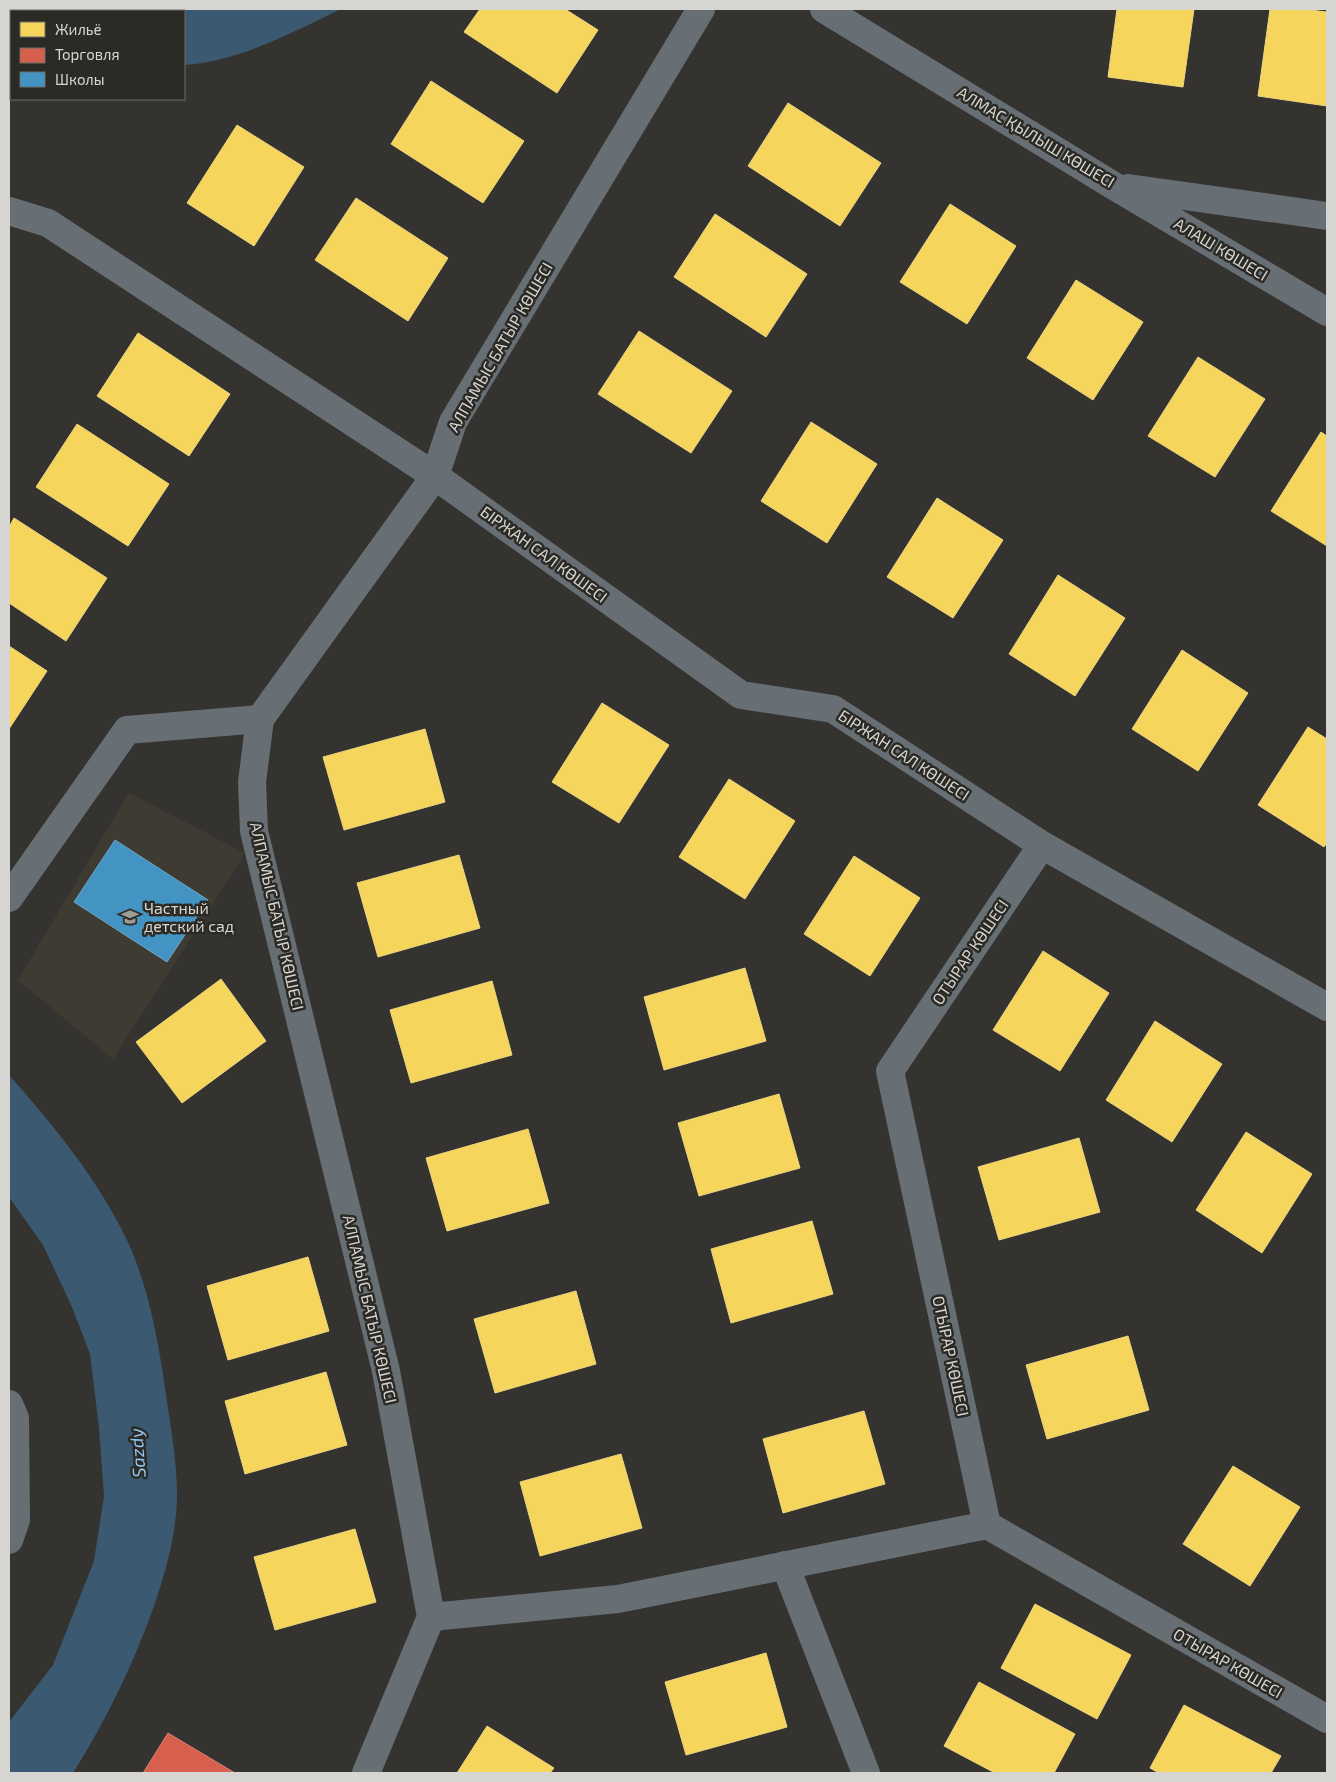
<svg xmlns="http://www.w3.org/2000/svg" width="1336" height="1782" viewBox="0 0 1336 1782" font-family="'Exo 2',sans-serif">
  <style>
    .built { fill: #3e3c32 }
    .water { fill: #3b5970 }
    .homes { fill: #f6d55c; stroke: #ecd57f }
    .shops { fill: #d6604d; stroke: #d68375 }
    .schools { fill: #4393c3; stroke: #6fa7c8 }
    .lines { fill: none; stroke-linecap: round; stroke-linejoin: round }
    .minor { stroke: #676f74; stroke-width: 28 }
    .labels { text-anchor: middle; stroke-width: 5; stroke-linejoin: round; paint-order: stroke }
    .street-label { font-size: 16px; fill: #d6d5d2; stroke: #2b2a25 }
    .poi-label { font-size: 16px; fill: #d6d5d2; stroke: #2b2a25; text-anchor: start }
    .water-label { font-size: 18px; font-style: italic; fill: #8fc8f4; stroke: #2b2a25 }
  </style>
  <rect width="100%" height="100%" fill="#343330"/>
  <polygon class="built" points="129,793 245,853 113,1059 18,980"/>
  <g class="water">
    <path d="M9,9h332c-50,24 -101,52 -157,56v-54h-173v68h-2z"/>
    <path d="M9,1075c45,51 88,103 118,165 20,43 30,94 37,141 5,37 13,76 13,114 0,82 -60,210 -104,278h-64v-51l44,-57 41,-104 10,-65 -5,-68 -9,-74 -18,-47 -29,-62 -34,-48z"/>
  </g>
  <g class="homes">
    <polygon points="480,9 565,9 598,30 557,93 464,32"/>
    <polygon points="1117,9 1194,9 1183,87 1108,77"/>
    <polygon points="1270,9 1302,9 1327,12 1327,106 1258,96"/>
    <polygon points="431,81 524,141 483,203 391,144"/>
    <polygon points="788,103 881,163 840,226 748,166"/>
    <polygon points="237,125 304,167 254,246 187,203"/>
    <polygon points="356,198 448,258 408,321 315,260"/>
    <polygon points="950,204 1016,246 967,324 900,282"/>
    <polygon points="715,214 807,274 766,337 674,277"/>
    <polygon points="1076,280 1143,322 1093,400 1027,358"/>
    <polygon points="639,331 732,391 691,453 598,394"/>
    <polygon points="138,333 230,394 189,456 97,396"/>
    <polygon points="1198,357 1265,399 1215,477 1148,436"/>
    <polygon points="811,422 877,464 827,543 761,501"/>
    <polygon points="77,424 169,484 128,546 36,487"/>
    <polygon points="1321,432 1327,436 1327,546 1271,511"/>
    <polygon points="937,498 1003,540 953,618 887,577"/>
    <polygon points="14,518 107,578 66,641 9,603 9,527"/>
    <polygon points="1058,575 1125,618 1075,696 1009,654"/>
    <polygon points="9,646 47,671 9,729"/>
    <polygon points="1182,650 1248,693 1198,771 1132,729"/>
    <polygon points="602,703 669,745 619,823 552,782"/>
    <polygon points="1308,727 1327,739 1327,843 1324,847 1258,805"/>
    <polygon points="425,729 445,802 344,830 323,757"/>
    <polygon points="729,779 795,821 745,899 679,857"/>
    <polygon points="459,855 480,928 378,957 357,883"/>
    <polygon points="854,856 920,898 870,976 804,934"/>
    <polygon points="1043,951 1109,993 1060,1071 993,1030"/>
    <polygon points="745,968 766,1041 664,1070 644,997"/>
    <polygon points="221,979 266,1041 182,1103 136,1042"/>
    <polygon points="492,981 512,1055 411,1083 390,1010"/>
    <polygon points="1155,1021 1222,1064 1172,1142 1106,1100"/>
    <polygon points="779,1094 800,1168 699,1196 678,1123"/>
    <polygon points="528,1129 549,1203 447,1231 426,1158"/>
    <polygon points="1246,1132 1312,1174 1262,1253 1196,1210"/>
    <polygon points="1079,1138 1100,1212 999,1240 978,1167"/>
    <polygon points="812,1221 833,1294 731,1323 711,1249"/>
    <polygon points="308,1257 329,1331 228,1360 207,1286"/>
    <polygon points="576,1291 596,1364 495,1393 474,1319"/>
    <polygon points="1128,1336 1149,1410 1047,1439 1026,1365"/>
    <polygon points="326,1372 347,1445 245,1474 225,1401"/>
    <polygon points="864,1411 885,1484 783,1513 763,1439"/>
    <polygon points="621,1454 642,1528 540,1556 520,1482"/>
    <polygon points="1233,1466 1300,1507 1250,1586 1183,1544"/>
    <polygon points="355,1529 376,1602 275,1630 254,1557"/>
    <polygon points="1035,1604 1131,1655 1097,1719 1001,1668"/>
    <polygon points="766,1653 787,1727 686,1755 665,1682"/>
    <polygon points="979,1682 1075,1734 1054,1773 995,1773 944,1746"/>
    <polygon points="1184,1705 1281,1756 1271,1773 1159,1773 1150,1768"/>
    <polygon points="487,1726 554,1768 550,1773 457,1773"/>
  </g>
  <polygon class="shops" points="168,1733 235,1773 143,1773"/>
  <polygon class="schools" points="115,840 208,900 167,962 74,902"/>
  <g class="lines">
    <g class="minor">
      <polyline points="824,9 1114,186 1327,312"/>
      <polyline points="1128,188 1327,216"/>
      <polyline points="9,211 48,223 435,476 741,695 833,709 1042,845 1327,1007"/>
      <polyline points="1042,845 890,1071 987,1525 1327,1719"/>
      <polyline points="9,898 127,730 260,719"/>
      <polyline points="9,1404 15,1418 16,1520 9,1540"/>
      <polyline points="785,1565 866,1773"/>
      <polyline points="431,1617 618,1599 987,1525"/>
      <polyline points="366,1773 431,1617 386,1371 254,831 252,782 260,719 435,476 453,422 701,9"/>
    </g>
  </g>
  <defs>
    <g id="school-bare" transform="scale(1.35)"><path d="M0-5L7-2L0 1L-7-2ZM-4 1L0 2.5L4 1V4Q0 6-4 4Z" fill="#9d9c99" stroke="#2b2a25" stroke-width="2.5" paint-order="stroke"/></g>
  </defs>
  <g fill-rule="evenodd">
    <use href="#school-bare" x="130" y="917"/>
  </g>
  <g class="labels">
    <g class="street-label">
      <text transform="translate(1036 137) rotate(31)" y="6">АЛМАС ҚЫЛЫШ КӨШЕСІ</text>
      <text transform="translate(1221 249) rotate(31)" y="6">АЛАШ КӨШЕСІ</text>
      <text transform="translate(500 347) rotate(-60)" y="6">АЛПАМЫС БАТЫР КӨШЕСІ</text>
      <text transform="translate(544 554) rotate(36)" y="6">БІРЖАН САЛ КӨШЕСІ</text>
      <text transform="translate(904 755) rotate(33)" y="6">БІРЖАН САЛ КӨШЕСІ</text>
      <text transform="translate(277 916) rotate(77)" y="6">АЛПАМЫС БАТЫР КӨШЕСІ</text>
      <text transform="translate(970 952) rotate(-56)" y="6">ОТЫРАР КӨШЕСІ</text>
      <text transform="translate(370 1309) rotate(77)" y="6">АЛПАМЫС БАТЫР КӨШЕСІ</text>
      <text transform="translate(951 1356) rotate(78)" y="6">ОТЫРАР КӨШЕСІ</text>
      <text transform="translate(1228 1663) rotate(30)" y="6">ОТЫРАР КӨШЕСІ</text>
    </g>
    <g class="poi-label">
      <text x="144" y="914">Частный<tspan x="144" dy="18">детский сад</tspan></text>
    </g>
    <g class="water-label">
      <text transform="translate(138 1453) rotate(-94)" y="6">Sazdy</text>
    </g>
  </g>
  <rect width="1336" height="1782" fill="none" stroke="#d6d5d2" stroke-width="20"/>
  <rect x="10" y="10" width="175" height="90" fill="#2b2a25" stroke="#6f6e6a"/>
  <rect x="20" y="22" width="25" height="15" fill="#f6d55c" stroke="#6f6e6a"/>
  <text x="55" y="35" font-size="15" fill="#d6d5d2">Жильё</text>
  <rect x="20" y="48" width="25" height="15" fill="#d6604d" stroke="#6f6e6a"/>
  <text x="55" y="60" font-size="15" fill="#d6d5d2">Торговля</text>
  <rect x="20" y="72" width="25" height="15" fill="#4393c3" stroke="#6f6e6a"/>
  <text x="55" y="85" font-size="15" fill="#d6d5d2">Школы</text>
</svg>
